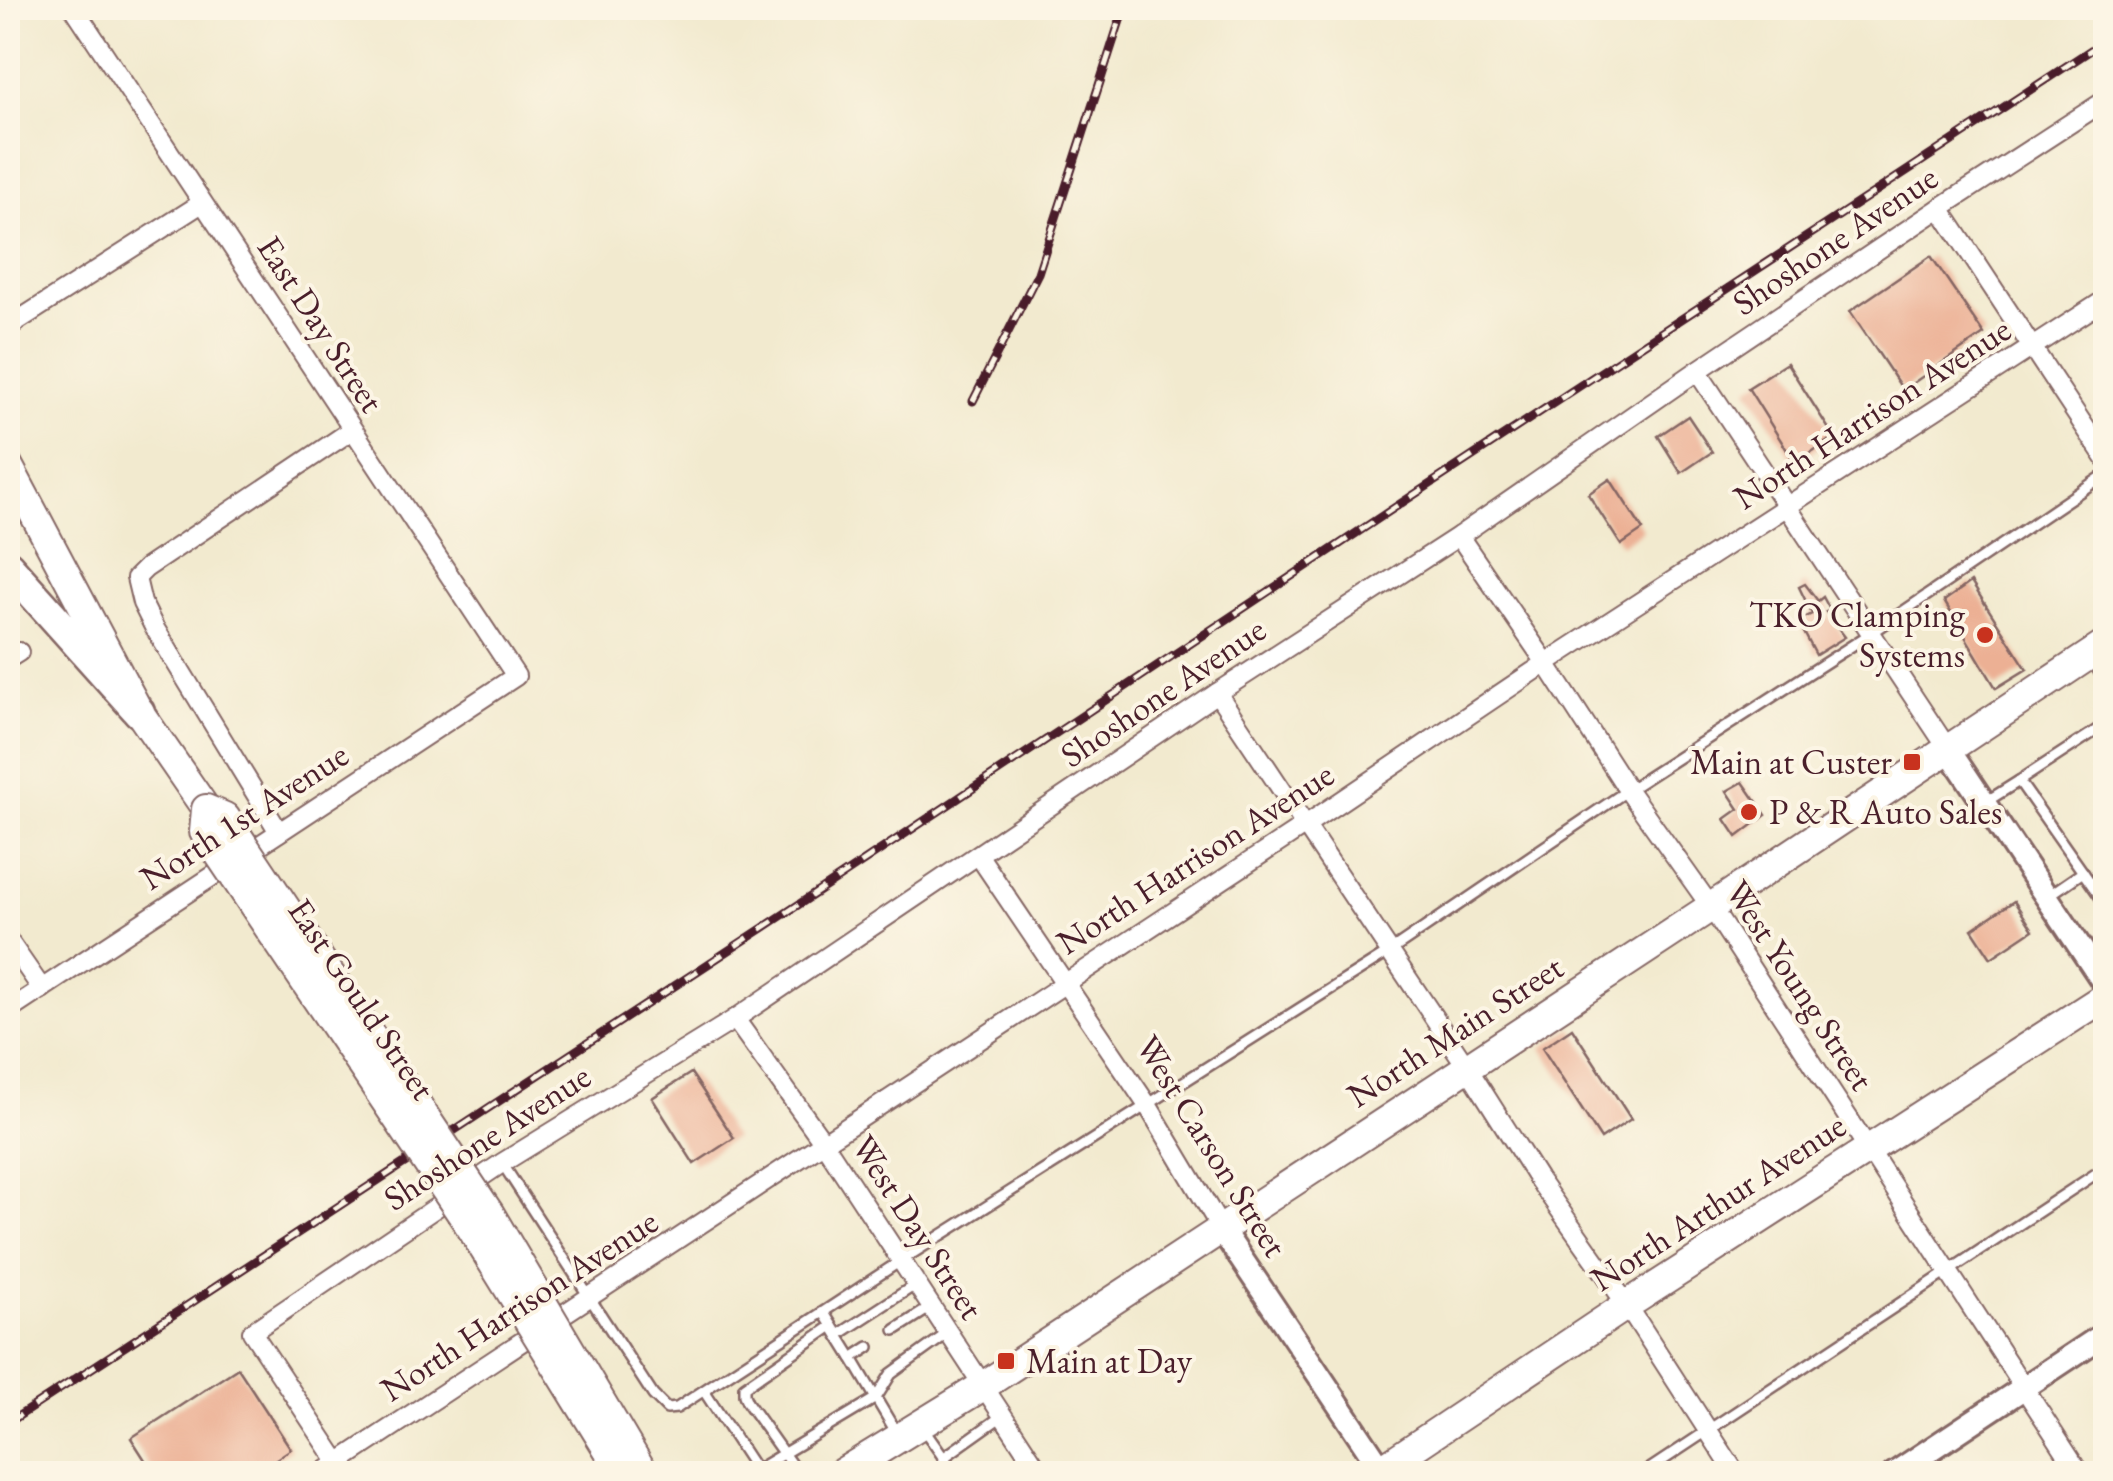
<svg xmlns="http://www.w3.org/2000/svg" width="2113" height="1481" viewBox="0 0 2113 1481" font-family="'EB Garamond',serif">
  <style>
    .building { fill: #ecb094 }
    .lines { fill: none; stroke-linecap: round; stroke-linejoin: round }
    .service-casing { stroke: #856664; stroke-width: 14 }
    .minor-casing { stroke: #856664; stroke-width: 22 }
    .tertiary-casing { stroke: #856664; stroke-width: 28 }
    .secondary-casing { stroke: #856664; stroke-width: 32 }
    .primary-casing { stroke: #856664; stroke-width: 35 }
    .service { stroke: #fff; stroke-width: 9 }
    .minor { stroke: #fff; stroke-width: 18 }
    .tertiary { stroke: #fff; stroke-width: 22 }
    .secondary { stroke: #fff; stroke-width: 28 }
    .primary { stroke: #fff; stroke-width: 30 }
    .rail-casing { stroke: #4a1f2b; stroke-width: 9 }
    .rail { stroke: #fcf5e5; stroke-width: 5; stroke-dasharray: 15; stroke-linecap: butt }
    .secondary-bridge-casing { stroke: #856664; stroke-width: 32; stroke-linecap: butt }
    .secondary-bridge { stroke: #fff; stroke-width: 28 }
    .poi-dot { fill: #c8321e; stroke: #fcf5e5; stroke-width: 4 }
    .labels { text-anchor: middle; stroke-width: 8; stroke-linejoin: round; paint-order: stroke }
    .street-label { font-size: 35px; fill: #4a1f2b; stroke: #fcf5e5 }
    .poi-label { font-size: 35px; fill: #4a1f2b; stroke: #fcf5e5; text-anchor: end }
  </style>
  <rect width="100%" height="100%" fill="#fcf5e5"/>
  <filter id="ink" filterUnits="userSpaceOnUse"><feTurbulence type="fractalNoise" baseFrequency=".01" numOctaves="2"/><feDisplacementMap in="SourceGraphic" scale="20" xChannelSelector="R" yChannelSelector="G"/><feConvolveMatrix kernelMatrix="1 2 1 2 8 2 1 2 1" color-interpolation-filters="sRGB"/></filter>
  <filter id="wash" filterUnits="userSpaceOnUse"><feTurbulence type="fractalNoise" baseFrequency=".0048" numOctaves="4" result="noise"/><feDisplacementMap in="SourceGraphic" scale="40" xChannelSelector="R" yChannelSelector="G"/><feGaussianBlur stdDeviation="2.25" result="paint"/><feColorMatrix in="noise" values="0 0 0 0 0 0 0 0 0 0 0 0 0 0 0 0 0 1.4 0 .05"/><feComposite in="paint" operator="in"/></filter>
  <g filter="url(#wash)">
    <rect width="100%" height="100%" fill="#f2eacf"/>
    <g id="blocks">
      <g class="building">
        <polygon points="1931,256 1984,334 1903,390 1850,311"/>
        <polygon points="1787,363 1834,437 1795,463 1748,388"/>
        <polygon points="1688,416 1712,452 1681,473 1658,436"/>
        <polygon points="1610,479 1643,530 1621,545 1588,494"/>
        <polygon points="1971,582 2027,669 1996,688 1944,601"/>
        <polygon points="1805,584 1818,601 1823,597 1830,610 1826,612 1845,637 1816,655 1798,621 1812,614 1799,587"/>
        <polygon points="1743,782 1766,815 1737,837 1725,819 1739,809 1727,791"/>
        <polygon points="2014,901 2033,930 1991,958 1972,929"/>
        <polygon points="1572,1028 1631,1119 1601,1139 1542,1048"/>
        <polygon points="691,1073 734,1138 694,1164 652,1098"/>
        <polygon points="238,1368 291,1449 254,1474 154,1474 131,1438"/>
      </g>
    </g>
  </g>
  <g filter="url(#ink)">
    <use href="#blocks" fill-opacity="0" stroke="#856664" stroke-width="2.5"/>
    <g class="lines">
      <g class="service-casing">
        <g id="service">
          <polyline points="2091,659 2106,682"/>
          <polyline points="2106,724 2019,781 2106,905"/>
          <polyline points="1984,803 2019,781"/>
          <polyline points="2048,896 2083,872"/>
          <polyline points="502,1163 653,1395 667,1409 677,1408 902,1260 1389,952 1628,790 1870,634 2106,474"/>
          <polyline points="824,1313 852,1358"/>
          <polyline points="895,1330 931,1307"/>
          <polyline points="838,1335 915,1285"/>
          <polyline points="869,1347 852,1358 896,1432"/>
          <polyline points="704,1391 756,1470 876,1398 891,1374 948,1333"/>
          <polyline points="922,1427 955,1474"/>
          <polyline points="876,1455 888,1474"/>
          <polyline points="943,1458 1002,1416"/>
          <polyline points="798,1474 747,1402 744,1395 744,1387 832,1326"/>
          <polyline points="1642,1474 2106,1167"/>
        </g>
      </g>
      <g class="minor-casing">
        <g id="minor">
          <polyline points="1940,208 2106,459"/>
          <polyline points="8,327 202,203"/>
          <polyline points="1697,371 1948,749"/>
          <polyline points="1459,536 1546,663 1628,790 1711,907 2080,1474"/>
          <polyline points="8,659 19,652"/>
          <polyline points="1217,693 1467,1067 1538,1179 1627,1305 1736,1474"/>
          <polyline points="279,832 154,627 142,603 136,578 146,568 352,430"/>
          <polyline points="979,856 1148,1106 1222,1230"/>
          <polyline points="8,940 42,989"/>
          <polyline points="8,1011 516,676 74,8"/>
          <polyline points="735,1019 824,1143 1041,1474"/>
          <polyline points="321,1474 1307,824 1546,663 2106,299"/>
          <polyline points="346,1474 252,1332 502,1163 735,1019 1217,693 1459,536 1697,371 1940,208 2106,100"/>
        </g>
      </g>
      <g class="tertiary-casing">
        <g id="tertiary">
          <polyline points="1948,749 2106,986"/>
          <polyline points="1222,1230 1385,1474"/>
          <polyline points="1894,1474 2106,1333"/>
        </g>
      </g>
      <g class="secondary-casing">
        <g id="secondary">
          <polyline points="8,465 139,712 206,809"/>
          <polyline points="840,1474 983,1386 1711,907 2106,644"/>
          <polyline points="1374,1474 1627,1305 2106,996"/>
        </g>
      </g>
      <g class="primary-casing">
        <polyline id="primary" points="8,566 139,712"/>
      </g>
      <use href="#service" class="service"/>
      <use href="#minor" class="minor"/>
      <use href="#tertiary" class="tertiary"/>
      <use href="#secondary" class="secondary"/>
      <use href="#primary" class="primary"/>
      <g class="rail-casing">
        <g id="rail">
          <polyline points="973,401 1038,273 1124,8"/>
          <polyline points="8,1423 804,901 1403,502 2106,40"/>
        </g>
      </g>
      <use href="#rail" class="rail"/>
      <g class="secondary-bridge-casing">
        <polyline id="secondary-bridge" points="623,1474 471,1228 204,832 206,809 225,817 490,1214 644,1474"/>
      </g>
      <use href="#secondary-bridge" class="secondary-bridge"/>
    </g>
  </g>
  <g class="poi-dot">
    <circle cx="1985" cy="635" r="10"/>
    <rect x="1902" y="752" width="20" height="20" rx="5"/>
    <circle cx="1749" cy="812" r="10"/>
    <rect x="996" y="1351" width="20" height="20" rx="5"/>
  </g>
  <g class="labels">
    <g class="street-label">
      <text transform="translate(1835 240) rotate(-34)" y="12">Shoshone Avenue</text>
      <text transform="translate(321 324) rotate(57)" y="12">East Day Street</text>
      <text transform="translate(1872 413) rotate(-33)" y="12">North Harrison Avenue</text>
      <text transform="translate(1163 692) rotate(-34)" y="12">Shoshone Avenue</text>
      <text transform="translate(244 816) rotate(-33)" y="12">North 1st Avenue</text>
      <text transform="translate(1195 858) rotate(-33)" y="12">North Harrison Avenue</text>
      <text transform="translate(1800 985) rotate(57)" y="12">West Young Street</text>
      <text transform="translate(362 999) rotate(56)" y="12">East Gould Street</text>
      <text transform="translate(1455 1031) rotate(-33)" y="12">North Main Street</text>
      <text transform="translate(487 1137) rotate(-33)" y="12">Shoshone Avenue</text>
      <text transform="translate(1212 1146) rotate(58)" y="12">West Carson Street</text>
      <text transform="translate(1718 1202) rotate(-33)" y="12">North Arthur Avenue</text>
      <text transform="translate(918 1227) rotate(57)" y="12">West Day Street</text>
      <text transform="translate(519 1305) rotate(-33)" y="12">North Harrison Avenue</text>
    </g>
    <g class="poi-label">
      <text x="1965" y="627">TKO Clamping<tspan x="1965" dy="40">Systems</tspan></text>
      <text x="1892" y="774">Main at Custer</text>
      <text x="1769" y="824" text-anchor="start">P &amp; R Auto Sales</text>
      <text x="1026" y="1373" text-anchor="start">Main at Day</text>
    </g>
  </g>
  <rect width="2113" height="1481" fill="none" stroke="#fcf5e5" stroke-width="40"/>
</svg>
